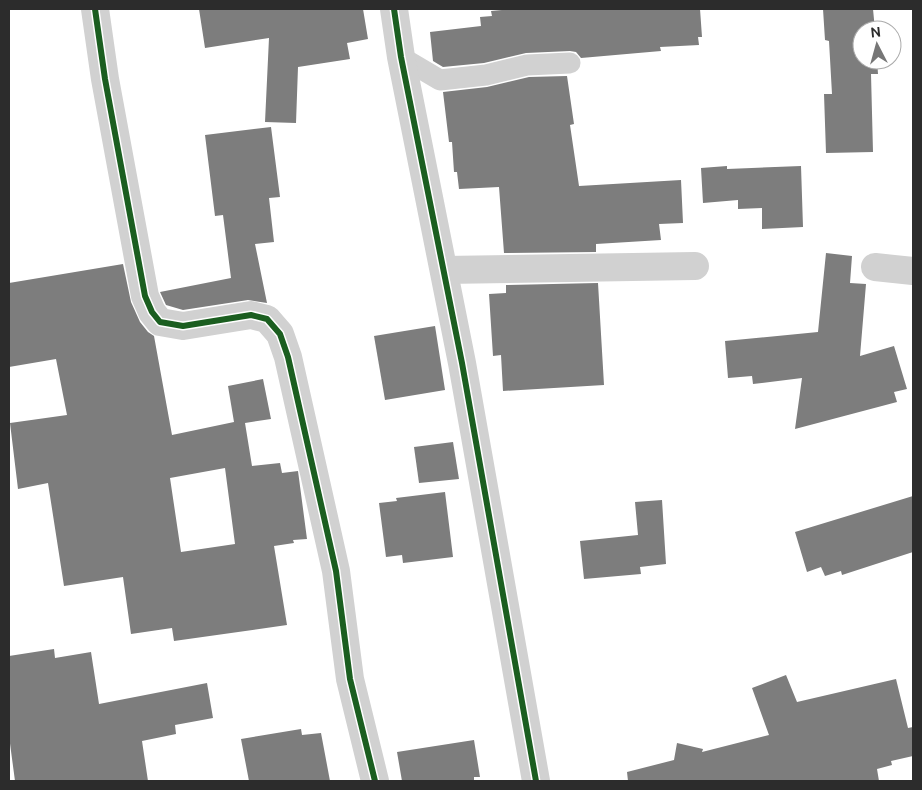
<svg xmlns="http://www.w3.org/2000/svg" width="922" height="790" viewBox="0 0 922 790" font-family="Ubuntu,sans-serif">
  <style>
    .building { fill: #7d7d7d; fill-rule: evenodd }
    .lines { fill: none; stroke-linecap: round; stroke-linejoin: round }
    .service { stroke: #d1d1d1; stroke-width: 21 }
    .minor { stroke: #d1d1d1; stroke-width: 28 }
    .cycleway-casing { stroke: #fff; stroke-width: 9 }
    .cycleway { stroke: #1b5e20; stroke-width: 6 }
  </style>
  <rect width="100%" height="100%" fill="#fff"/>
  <g class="building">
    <polygon points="199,9 363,9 368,39 347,43 350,59 298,67 296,123 265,122 269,38 205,48"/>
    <polygon points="513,9 700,9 702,37 698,37 699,45 660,47 661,51 581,58 576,52 570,51 526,53 484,63 443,67 433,61 430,32 481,26 480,17 492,16 491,11"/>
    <polygon points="823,9 873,9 875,30 862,30 862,60 877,60 878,74 871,74 873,152 826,153 824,94 832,94 829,41 825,40"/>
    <polygon points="567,76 574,124 570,125 579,186 681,180 683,223 659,224 661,240 596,244 596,252 504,253 499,187 459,189 457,172 454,172 452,142 449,142 443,92 487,87 529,77"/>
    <polygon points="271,127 280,197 269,198 274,242 255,244 267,303 248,300 183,310 166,305 160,292 231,278 223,215 215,216 205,135"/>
    <polygon points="727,166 727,169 801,166 803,227 762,229 762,208 738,209 738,200 703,203 701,168"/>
    <polygon points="826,253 852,256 850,283 866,284 860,356 894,346 907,389 894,392 897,402 795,429 802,378 753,384 752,376 728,378 725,341 818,332"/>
    <path d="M123,264l8,38 9,20 8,10 6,4 18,99 62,-13 -6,-36 35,-7 8,40 -26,4 7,43 28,-3 2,10 16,-2 9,68 -14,1 1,3 -20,3 13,79 -113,16 -2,-13 -41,6 -8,-57 -59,9 -16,-103 -30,6 -8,-66 57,-8 -11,-56 -47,8v-84zM225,468l10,76 -54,8 -11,-74z"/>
    <polygon points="598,283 604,385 503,391 501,355 493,356 489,294 506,293 506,285"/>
    <polygon points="435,326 445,390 385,400 374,336"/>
    <polygon points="453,442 459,479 419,483 414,447"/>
    <polygon points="445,492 453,557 403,563 402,555 386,557 379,503 397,501 396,498"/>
    <polygon points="913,496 913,552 842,575 841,571 825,576 821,567 807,572 795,532"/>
    <polygon points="662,500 666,564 640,567 641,574 584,579 580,541 638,535 635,502"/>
    <polygon points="54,649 55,658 91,652 99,704 207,683 213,718 175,725 176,734 142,741 148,781 15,781 9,736 9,656"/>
    <polygon points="786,675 797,702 896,679 908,728 913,727 913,756 891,761 892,765 877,769 879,781 628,781 627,772 674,760 677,743 703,749 702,752 769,735 752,688"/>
    <polygon points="301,729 302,735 321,733 330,781 249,781 241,739"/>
    <polygon points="474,740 480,777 474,777 474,781 402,781 397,752"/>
  </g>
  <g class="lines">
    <polyline class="service" points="401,57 440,80 486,75 527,65 570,63"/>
    <g class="minor">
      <polyline points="95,9 105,79 145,296 152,312 160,322 183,326 251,315 267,319 280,334 288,357 336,571 350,679 375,781"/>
      <polyline points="394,9 401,57 462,363 536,781"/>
      <polyline points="875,267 913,271"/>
      <polyline points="444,270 695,266"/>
    </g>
    <g class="cycleway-casing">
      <g id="cycleway">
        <polyline points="95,9 105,79 145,296 152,312 160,322 183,326 251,315 267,319 280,334 288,357 336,571 350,679 375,781"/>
        <polyline points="394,9 401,57 462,363 536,781"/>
      </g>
    </g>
    <use href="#cycleway" class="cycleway"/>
  </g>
  <rect width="922" height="790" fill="none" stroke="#2c2c2c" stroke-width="20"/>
  <g transform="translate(877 45) rotate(354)"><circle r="24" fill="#ffffff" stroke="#ababab"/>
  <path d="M0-4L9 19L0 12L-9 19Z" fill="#767676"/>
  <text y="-8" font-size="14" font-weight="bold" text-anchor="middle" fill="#2c2c2c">N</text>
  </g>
</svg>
